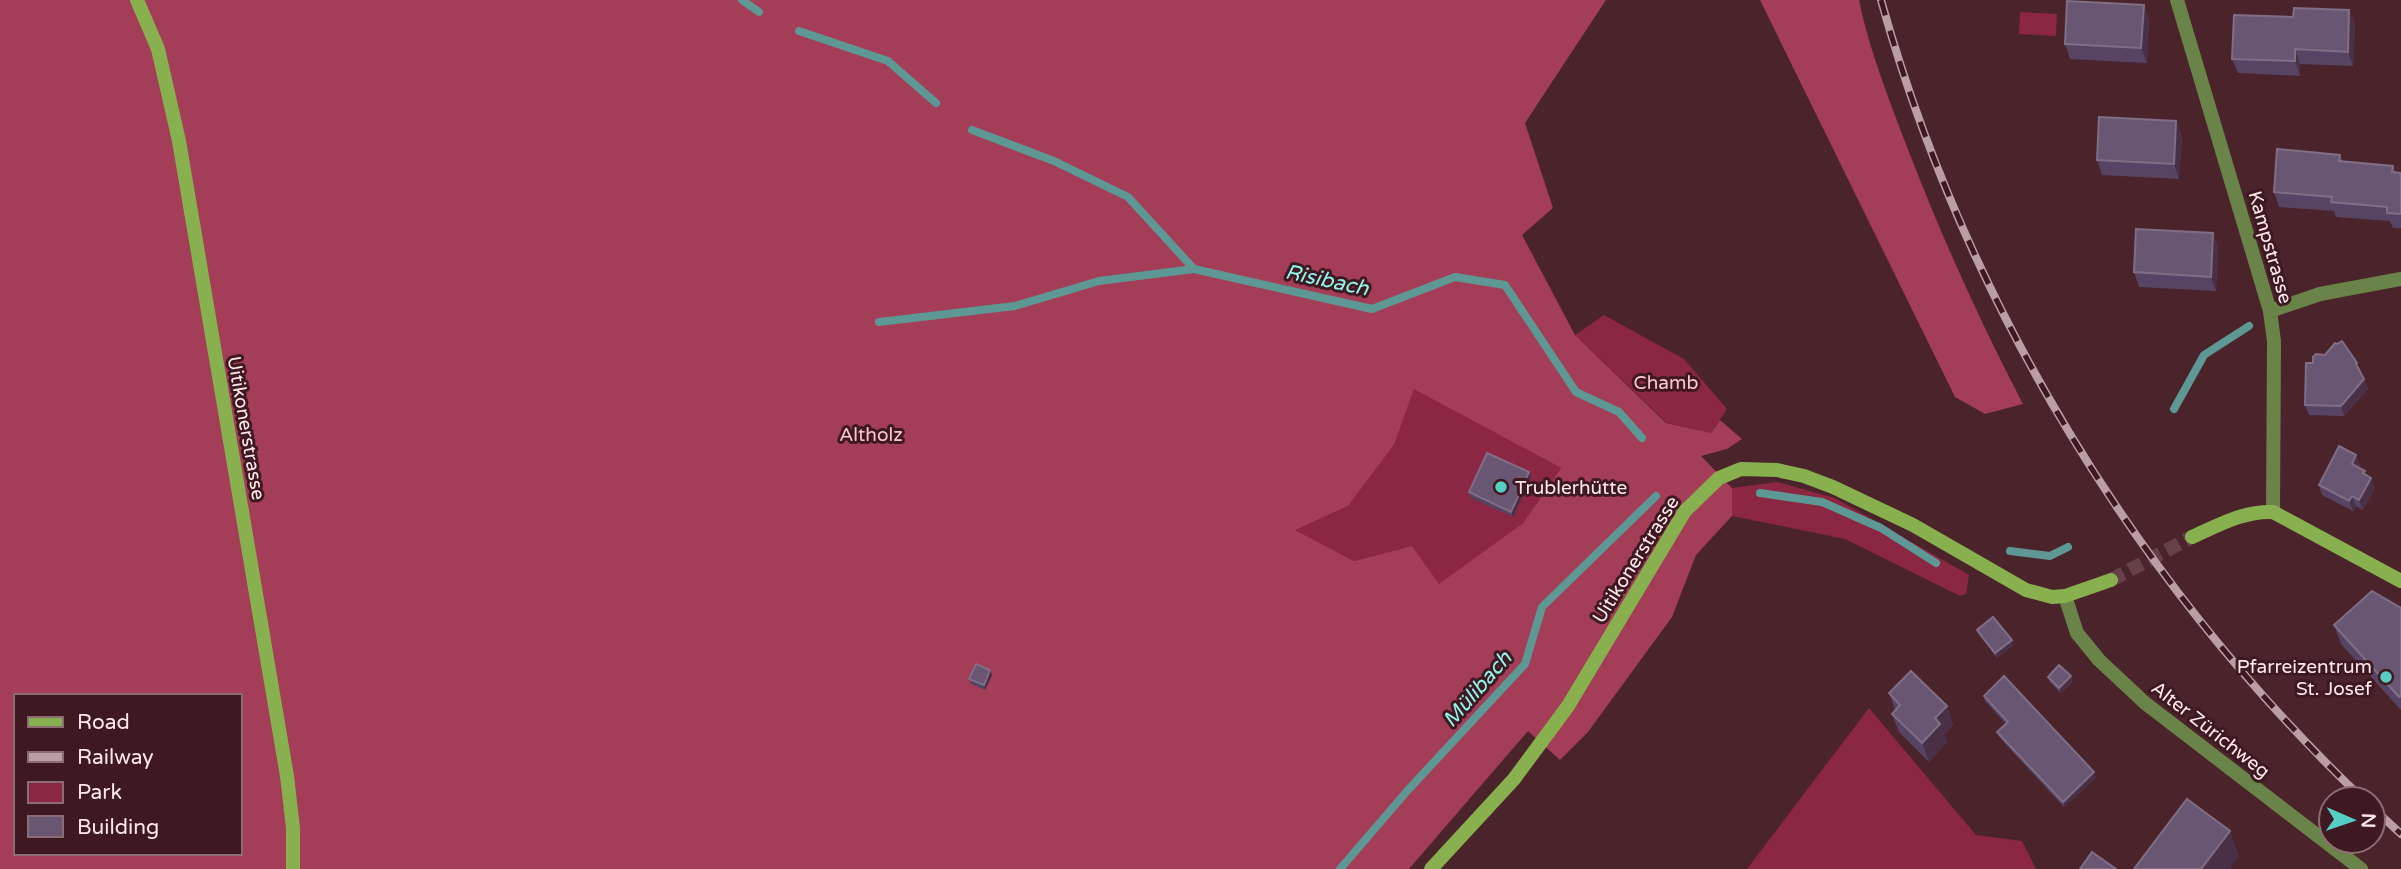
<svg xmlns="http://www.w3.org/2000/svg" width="2401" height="869" viewBox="0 0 2401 869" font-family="'Varela Round',sans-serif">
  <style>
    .green { fill: #8b2643 }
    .forest { fill: #a43d57; fill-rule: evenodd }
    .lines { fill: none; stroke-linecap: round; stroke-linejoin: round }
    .stream { stroke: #5d9894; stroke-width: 8 }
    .secondary-tunnel { stroke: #664148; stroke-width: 14; stroke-dasharray: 14 7; stroke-linecap: butt }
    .street { stroke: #6a8348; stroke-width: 14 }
    .secondary { stroke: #89b04f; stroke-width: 14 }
    .rail-casing { stroke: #bb9ea3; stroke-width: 8 }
    .rail { stroke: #3f1922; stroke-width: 5; stroke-dasharray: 16; stroke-linecap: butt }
    .wall { fill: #574464 }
    .shaded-wall { fill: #4a3047 }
    .building { fill: #695673; stroke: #806d86; stroke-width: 2 }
    .poi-dot { fill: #56cec4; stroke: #3f1922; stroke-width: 2.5 }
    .labels { text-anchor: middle; stroke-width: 6; stroke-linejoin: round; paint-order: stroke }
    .street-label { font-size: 19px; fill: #ffe9ec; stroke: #3f1922 }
    .park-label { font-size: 19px; fill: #ffc5ce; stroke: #3f1922 }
    .poi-label { font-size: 19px; fill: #ffe9ec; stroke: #3f1922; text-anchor: start }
    .water-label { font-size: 21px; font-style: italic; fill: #8ff9ef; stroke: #3f1922 }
  </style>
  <rect width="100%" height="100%" fill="#4b232b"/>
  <g class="green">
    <polygon points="2020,12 2057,14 2056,36 2019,34"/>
    <polygon points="1604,315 1684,359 1727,409 1711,433 1667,423 1575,335"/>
    <polygon points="1414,388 1561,468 1523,523 1439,585 1412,546 1354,561 1294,530 1348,506 1394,445"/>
    <polygon points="1777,482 1835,498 1969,575 1966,594 1960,596 1845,539 1732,516 1732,488"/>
    <polygon points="1869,708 1976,835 2022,841 2036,869 1747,869"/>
  </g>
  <g class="forest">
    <path d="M0,0h1606l-81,123 28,85 -31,27 53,100 91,88 45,10 9,-13 22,19 -15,10 -26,7 31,32v28l-36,39 -24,62 -84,115 -28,28 -32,-29 -119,138h-1409zM1414,389l147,79 -38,55 -84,61 -27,-38 -58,15 -59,-31 53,-24 46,-61zM16,696h224v157h-224z"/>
    <path d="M1760,0h99c10,50 30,99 48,147 34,88 72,173 116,257l-38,10 -30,-17z"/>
  </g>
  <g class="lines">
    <g class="stream">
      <polyline points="742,0 759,12"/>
      <polyline points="799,31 888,61 936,103"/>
      <polyline points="972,130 1054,161 1128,197 1194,269 1372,309 1455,277 1505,285 1576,392 1619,412 1642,438"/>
      <polyline points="879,322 1015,306 1099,281 1194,269"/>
      <polyline points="2174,409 2204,355 2249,326"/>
      <polyline points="1760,493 1822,502 1881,528 1936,563"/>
      <polyline points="2010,551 2050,556 2068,547"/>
      <polyline points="1340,869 1408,790 1525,664 1542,607 1656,496"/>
    </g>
    <polyline class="secondary-tunnel" points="2111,580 2192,537"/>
    <g class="street">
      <polyline points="2177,0 2270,311 2274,341 2273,512"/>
      <polyline points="2270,311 2320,294 2401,279"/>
      <polyline points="2065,596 2077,633 2099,660 2145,703 2361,869"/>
    </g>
    <g class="secondary">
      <polyline points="137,0 158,49 179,141 287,776 293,828 293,869"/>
      <path d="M2192,537c27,-12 51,-26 81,-25l128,69"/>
      <polyline points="1431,869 1514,779 1568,706 1685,511 1719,478 1741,469 1777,470 1804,476 1833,487 1913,525 2026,590 2052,597 2065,596 2111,580"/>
    </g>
    <g class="rail-casing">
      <g id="rail">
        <path d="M1881,0c84,301 256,584 482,799"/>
        <polyline points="2373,808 2401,834"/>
      </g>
    </g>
    <use href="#rail" class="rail"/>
  </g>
  <g class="wall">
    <polygon points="2144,5 2149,20 2147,63 2070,59 2065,44"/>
    <polygon points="2349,10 2355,25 2353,66 2300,64 2300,76 2238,73 2232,59 2293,17"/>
    <polygon points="2182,136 2179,179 2102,175 2097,160"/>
    <polygon points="2340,155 2343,162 2393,166 2396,173 2401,173 2401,228 2393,228 2390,221 2336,217 2334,211 2279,207 2274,192"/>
    <polygon points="2213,233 2218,248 2216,291 2139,287 2134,272"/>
    <polygon points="2361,373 2368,389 2344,416 2309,415 2305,405"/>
    <polygon points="2356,455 2360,466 2359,467 2367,475 2375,488 2363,510 2356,506 2353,511 2322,495 2319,485"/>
    <polygon points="1529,472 1531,477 1513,517 1471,498 1469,492"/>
    <polygon points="2401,608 2401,710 2341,644 2334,625"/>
    <polygon points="1977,630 2013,645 1997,658 1979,635"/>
    <polygon points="992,675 985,690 971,684 969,679"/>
    <polygon points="2048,677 2073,681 2061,693 2050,682"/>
    <polygon points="1889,693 1947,706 1953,725 1944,735 1947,742 1929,762 1899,732 1892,714 1895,710"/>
    <polygon points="1984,696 2096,778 2064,807 1999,737 1997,732 2006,724 1985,701"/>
  </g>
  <g class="shaded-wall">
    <polygon points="2144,5 2149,20 2147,63 2141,48"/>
    <polygon points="2349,10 2355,25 2353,66 2348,52"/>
    <polygon points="2295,49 2300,64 2300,76 2295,61"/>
    <polygon points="2176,121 2182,136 2179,179 2174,164"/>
    <polygon points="2213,233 2218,248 2216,291 2211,277"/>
    <polygon points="2364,379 2368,389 2344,416 2341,406"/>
    <polygon points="2356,455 2360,466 2355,474 2352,464"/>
    <polygon points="1529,472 1531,477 1513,517 1511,512"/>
    <polygon points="2371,478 2375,488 2363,510 2359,500"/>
    <polygon points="2352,496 2356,506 2353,511 2349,501"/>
    <polygon points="2012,640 2013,645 1997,658 1995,653"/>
    <polygon points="990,670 992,675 985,690 984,685"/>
    <polygon points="2071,676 2073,681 2061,693 2059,688"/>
    <polygon points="1947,706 1953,725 1944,735 1947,742 1929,762 1922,743 1935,718"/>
    <polygon points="2094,772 2096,778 2064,807 2063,802"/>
    <polygon points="2230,831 2239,856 2230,869 2201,869"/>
  </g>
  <g class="building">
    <polygon points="2067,1 2144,5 2141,48 2065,44"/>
    <polygon points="2294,8 2349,10 2348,52 2295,49 2295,61 2232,59 2234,15 2293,17"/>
    <polygon points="2099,117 2176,121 2174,164 2097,160"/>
    <polygon points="2277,149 2340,155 2339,161 2393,166 2392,172 2401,173 2401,214 2387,213 2387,207 2331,202 2332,197 2274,192"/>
    <polygon points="2136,229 2213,233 2211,277 2134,272"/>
    <polygon points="2342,341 2357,363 2356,364 2364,379 2341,406 2305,405 2306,363 2313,363 2313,357 2316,354 2325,355 2335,343 2337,344"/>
    <polygon points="2339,446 2356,455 2352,464 2365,471 2363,473 2371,478 2359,500 2352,496 2349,501 2319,485"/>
    <polygon points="1487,453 1529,472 1511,512 1469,492"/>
    <polygon points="2372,591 2401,608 2401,696 2399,697 2334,625"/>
    <polygon points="1993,617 2012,640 1995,653 1977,630"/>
    <polygon points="976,664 990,670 984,685 969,679"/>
    <polygon points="2059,665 2071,676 2059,688 2048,677"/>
    <polygon points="1911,671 1947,706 1935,718 1940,724 1922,743 1892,714 1900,705 1889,693"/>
    <polygon points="2004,676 2094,772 2063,802 1997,732 2008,722 1984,696"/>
    <polygon points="2187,799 2230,831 2201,869 2134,869"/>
    <polygon points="2092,852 2116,869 2080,869"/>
  </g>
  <g class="poi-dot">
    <circle cx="1501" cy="487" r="7"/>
    <circle cx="2386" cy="677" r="7"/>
  </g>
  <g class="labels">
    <g class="street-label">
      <text transform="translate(2271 247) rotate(74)" y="7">Kampstrasse</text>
      <text transform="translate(247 428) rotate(80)" y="7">Uitikonerstrasse</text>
      <text transform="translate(1635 559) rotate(-58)" y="7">Uitikonerstrasse</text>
      <text transform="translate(2211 729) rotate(38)" y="7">Alter Zürichweg</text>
    </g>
    <g class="park-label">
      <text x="1666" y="389">Chamb</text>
      <text x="871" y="441">Altholz</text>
    </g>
    <g class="poi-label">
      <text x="1515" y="494">Trublerhütte</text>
      <text x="2372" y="673" text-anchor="end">Pfarreizentrum<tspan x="2372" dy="22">St. Josef</tspan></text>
    </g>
    <g class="water-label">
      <text transform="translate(1327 280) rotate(12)" y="7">Risibach</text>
      <text transform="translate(1477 689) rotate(-49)" y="7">Mülibach</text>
    </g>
  </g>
  <rect x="14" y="694" width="228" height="161" fill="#3f1922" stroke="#8c6c73" stroke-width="2"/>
  <rect x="28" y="717" width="35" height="10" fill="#89b04f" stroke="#8c6c73" stroke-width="2"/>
  <text x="77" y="729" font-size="21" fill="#ffe9ec">Road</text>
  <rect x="28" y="752" width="35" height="10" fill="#bb9ea3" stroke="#8c6c73" stroke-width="2"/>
  <text x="77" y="764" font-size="21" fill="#ffe9ec">Railway</text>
  <rect x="28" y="782" width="35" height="21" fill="#8b2643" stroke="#8c6c73" stroke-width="2"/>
  <text x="77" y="799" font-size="21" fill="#ffe9ec">Park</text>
  <rect x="28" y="816" width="35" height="21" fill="#695673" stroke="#8c6c73" stroke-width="2"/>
  <text x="77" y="834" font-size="21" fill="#ffe9ec">Building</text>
  <g transform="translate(2352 820) rotate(92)"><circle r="33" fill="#3f1922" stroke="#8c6c73" stroke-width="2"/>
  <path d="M0-5L12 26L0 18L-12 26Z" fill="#56cec4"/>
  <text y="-10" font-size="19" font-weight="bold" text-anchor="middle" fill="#ffe9ec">N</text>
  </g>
</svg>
